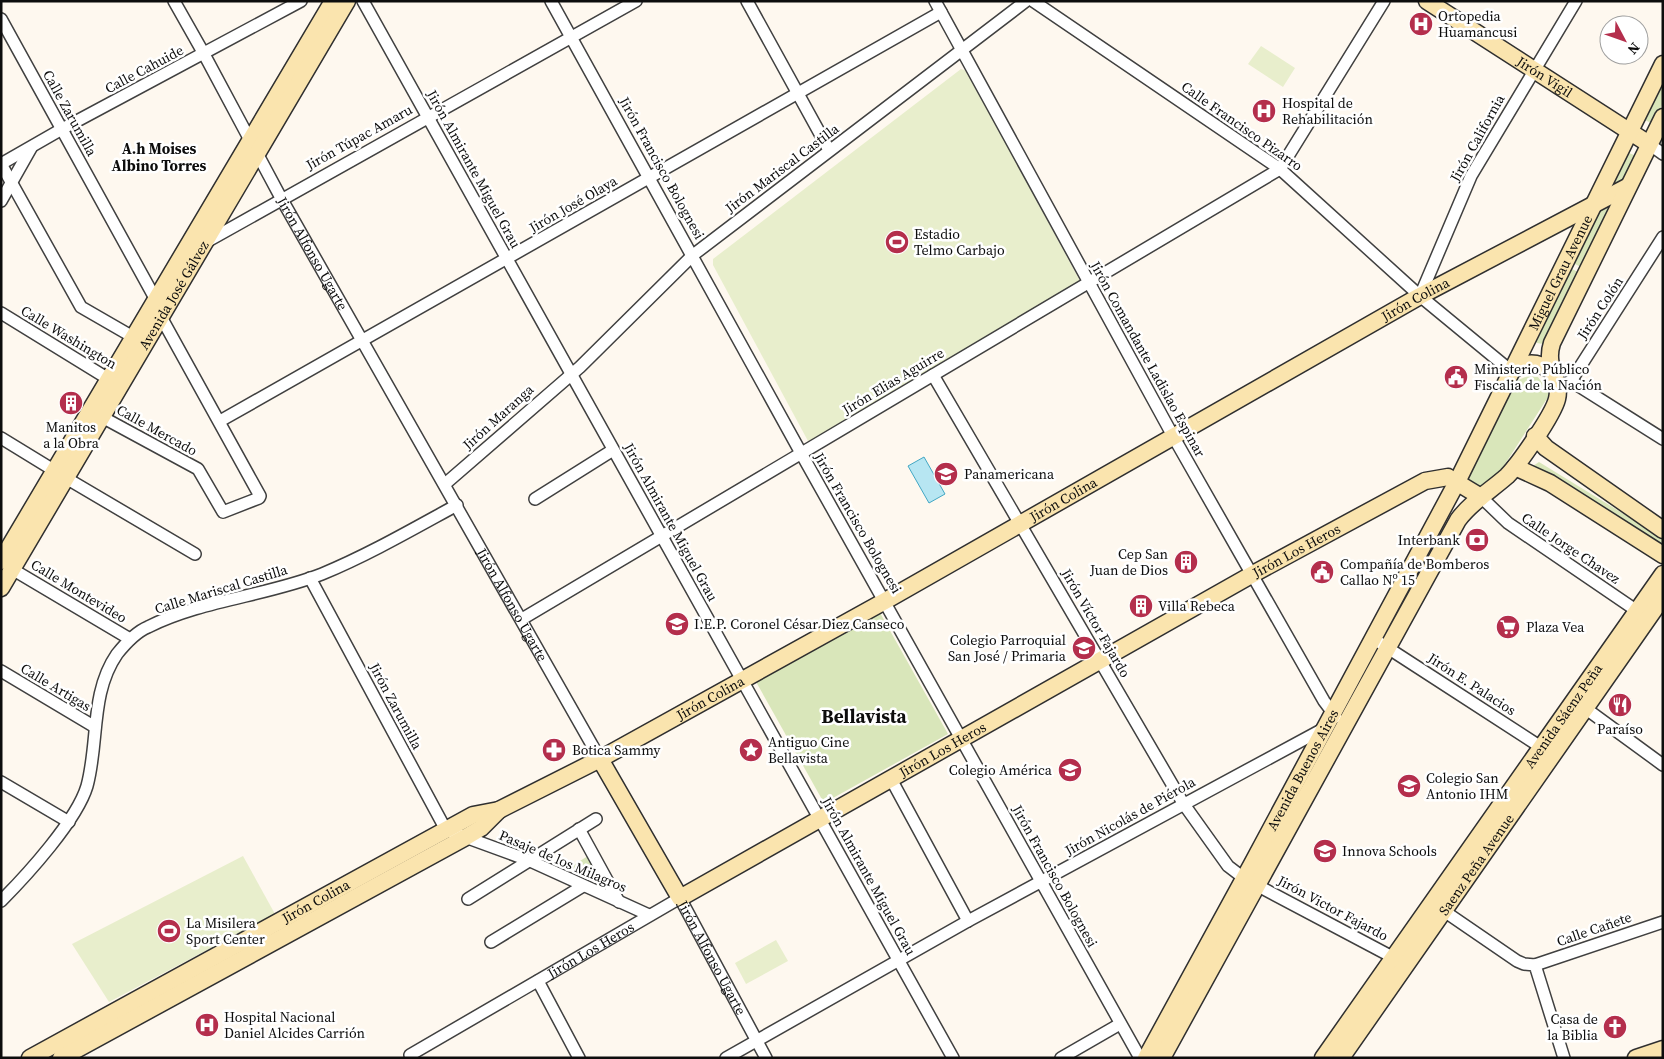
<svg xmlns="http://www.w3.org/2000/svg" width="1664" height="1059" viewBox="0 0 1664 1059" font-family="'Source Serif 4',serif">
  <style>
    .green { fill: #d9e6ba }
    .pitch { fill: #e8eecc }
    .water { fill: #b7e6f2; stroke: #42a7c4 }
    .lines { fill: none; stroke-linecap: round; stroke-linejoin: round }
    .street-casing { stroke: #404040; stroke-width: 14 }
    .secondary-casing { stroke: #2f2f2f; stroke-width: 19 }
    .street { stroke: #fff; stroke-width: 11 }
    .secondary { stroke: #fae4ae; stroke-width: 16 }
    .labels { text-anchor: middle; stroke-width: 5; stroke-linejoin: round; paint-order: stroke }
    .poi-label { font-size: 14px; fill: #0d0d0d; stroke: #fff; text-anchor: start }
    .street-label { font-size: 14px; fill: #0d0d0d; stroke: #fff }
    .neighbourhood-label { font-size: 15px; font-weight: bold; fill: #0d0d0d; stroke: #fff }
    .district-label { font-size: 19px; font-weight: bold; fill: #0d0d0d; stroke: #fff }
  </style>
  <rect width="100%" height="100%" fill="#fef8ef"/>
  <g class="green">
    <polygon points="1663,84 1663,103 1653,124 1645,120"/>
    <polygon points="1623,151 1637,156 1623,185 1605,189"/>
    <polygon points="1614,203 1581,267 1567,260 1593,210"/>
    <polygon points="1568,267 1580,273 1548,337 1543,344 1537,343 1533,338"/>
    <polygon points="1528,376 1538,377 1550,394 1491,486 1478,488 1471,483 1468,476 1516,381"/>
    <polygon points="1539,462 1663,538 1661,546 1535,474 1533,466"/>
    <polygon points="879,611 948,734 824,803 755,680"/>
    <polygon points="588,856 605,881 601,884 567,869"/>
  </g>
  <g class="pitch">
    <polygon points="1261,46 1295,68 1283,87 1248,64"/>
    <polygon points="961,69 967,71 1081,283 813,444 808,441 713,265 713,259"/>
    <polygon points="243,856 275,914 109,1002 72,944"/>
    <polygon points="776,940 788,961 746,984 735,963"/>
  </g>
  <polygon class="water" points="924,457 945,494 929,503 908,466"/>
  <g class="lines">
    <g class="street-casing">
      <g id="street">
        <path id="s1" d="M174,1l30,53 77,144 319,561"/>
        <polyline points="363,1 953,1058"/>
        <polyline points="551,1 801,453 1140,1058"/>
        <polyline points="747,1 829,150"/>
        <polyline points="935,1 1173,436 1324,701 1336,717"/>
        <polyline points="1033,1 1280,169 1420,296 1511,371"/>
        <polyline points="1,19 156,300"/>
        <polyline points="1649,144 1663,154"/>
        <polyline points="1,164 62,129 301,1"/>
        <polyline points="1,164 81,307 133,337"/>
        <polyline points="1,201 31,148"/>
        <polyline points="208,241 636,1"/>
        <polyline points="1420,296 1471,176 1576,1"/>
        <polyline points="1,313 115,383"/>
        <polyline points="933,375 1183,803 1228,866 1245,879 1398,960"/>
        <polyline points="1571,381 1663,439"/>
        <polyline points="1558,389 1571,381 1663,237"/>
        <polyline points="102,417 198,469 223,512 259,498 260,496 161,317"/>
        <polyline points="220,421 941,12"/>
        <polyline points="1,438 55,471"/>
        <polyline points="66,478 195,554"/>
        <polyline points="445,484 580,367 693,255 1026,1"/>
        <polyline points="1481,497 1508,523 1643,615"/>
        <polyline points="535,499 613,450"/>
        <polyline points="12,569 130,639"/>
        <polyline points="310,578 446,830 528,860 649,915"/>
        <polyline points="522,619 1280,169 1384,1"/>
        <polyline points="1374,639 1547,751"/>
        <polyline points="1,671 95,727"/>
        <polyline points="1585,708 1663,765"/>
        <polyline points="891,779 968,921"/>
        <polyline points="1,782 69,822"/>
        <polyline points="579,829 619,902"/>
        <polyline points="468,899 596,819"/>
        <path d="M1,901c26,-26 76,-81 86,-115 12,-44 3,-93 30,-132 8,-10 19,-22 31,-27 54,-27 118,-31 174,-53 46,-19 91,-45 135,-69"/>
        <polyline points="1444,911 1517,961 1524,964 1535,965 1564,1058"/>
        <polyline points="491,942 583,886"/>
        <polyline points="1535,965 1663,922"/>
        <polyline points="538,981 579,1058"/>
        <path id="s2" d="M410,1055l270,-157 86,160"/>
        <polyline points="726,1058 968,921 1325,728"/>
        <polyline points="1061,1058 1120,1024"/>
      </g>
    </g>
    <g class="secondary-casing">
      <g id="secondary">
        <path id="s3" d="M1427,1l222,143"/>
        <path d="M1511,371c15,-10 26,-10 41,0"/>
        <polyline points="1535,436 1546,448 1663,530"/>
        <polyline points="1515,467 1550,483 1663,555"/>
        <polyline points="1,561 333,1"/>
        <path id="s4" d="M1,588l346,-587"/>
        <path id="s5" d="M600,759l80,139 573,-324 172,-93 23,-4 33,20"/>
        <path id="s6" d="M30,1058l443,-243 26,-5 101,-51 285,-158 535,-305 207,-109"/>
        <polyline points="61,1058 466,837 481,828 499,810"/>
        <path id="s7" d="M1146,1058l106,-194 205,-382 206,-418"/>
        <path d="M1162,1058l296,-538c13,-18 32,-29 49,-44 12,-12 46,-61 50,-77 5,-20 -13,-31 -5,-56l111,-226"/>
        <path id="s8" d="M1323,1058l340,-484"/>
        <path id="s9" d="M1341,1058l322,-461"/>
        <polyline points="1636,1058 1663,1049"/>
      </g>
    </g>
    <use href="#street" class="street"/>
    <use href="#secondary" class="secondary"/>
  </g>
  <defs>
    <g id="hospital-disc" transform="scale(1.25)"><circle r="9.5" fill="#b42e4c" stroke="#fff"/><path d="M-5-5h3v3.5h4V-5h3V5h-3V1.5h-4V5h-3Z" fill="#fff"/></g>
    <g id="stadium-disc" transform="scale(1.25)"><circle r="9.5" fill="#b42e4c" stroke="#fff"/><path d="M0-5a6.5 5 0 1 0 0 10a6.5 5 0 1 0 0-10ZM-3.5-1.8h7v3.6h-7Z" fill="#fff"/></g>
    <g id="civic-disc" transform="scale(1.25)"><circle r="9.5" fill="#b42e4c" stroke="#fff"/><path d="M-.6-6.5H3V-4.5H.6V-3L4-1V1h2V6H-6V1h2V-1L-.6-3ZM-1.2 2.5V6h2.4V2.5Z" fill="#fff"/></g>
    <g id="building-disc" transform="scale(1.25)"><circle r="9.5" fill="#b42e4c" stroke="#fff"/><path d="M-4-6H4V6H1V3H-1V6H-4ZM-2.5-4.3h1.7v1.8h-1.7ZM.8-4.3h1.7v1.8H.8ZM-2.5-1h1.7V.8h-1.7ZM.8-1h1.7V.8H.8Z" fill="#fff"/></g>
    <g id="school-disc" transform="scale(1.25)"><circle r="9.5" fill="#b42e4c" stroke="#fff"/><path d="M0-5L7-2L0 1L-7-2ZM-4 1L0 2.5L4 1V4Q0 6-4 4Z" fill="#fff"/></g>
    <g id="bank-disc" transform="scale(1.25)"><circle r="9.5" fill="#b42e4c" stroke="#fff"/><path d="M-6-4H6V4H-6ZM0-2.3a2.3 2.3 0 1 0 0 4.6a2.3 2.3 0 1 0 0-4.6Z" fill="#fff"/></g>
    <g id="supermarket-disc" transform="scale(1.25)"><circle r="9.5" fill="#b42e4c" stroke="#fff"/><path d="M-6-5.5h2.5l.6 2H6L4.5 2H-2.5L-4.4-4H-6ZM-1.5 3.2a1.3 1.3 0 1 0 .1 0ZM3 3.2a1.3 1.3 0 1 0 .1 0Z" fill="#fff"/></g>
    <g id="restaurant-disc" transform="scale(1.25)"><circle r="9.5" fill="#b42e4c" stroke="#fff"/><path d="M-5-6h1v4h1v-4h1v4h1v-4h1v5L-1.5 .5V6h-2V.5L-5-1ZM5-6V6H3V1.5H1.5Q1.5-4 5-6Z" fill="#fff"/></g>
    <g id="pharmacy-disc" transform="scale(1.25)"><circle r="9.5" fill="#b42e4c" stroke="#fff"/><path d="M-2-6h4v4h4v4h-4v4h-4v-4h-4v-4h4Z" fill="#fff"/></g>
    <g id="sight-disc" transform="scale(1.25)"><circle r="9.5" fill="#b42e4c" stroke="#fff"/><path d="M0-6L1.8-2.2L6-1.7L2.9 1.2L3.7 5.4L0 3.3L-3.7 5.4L-2.9 1.2L-6-1.7L-1.8-2.2Z" fill="#fff"/></g>
    <g id="university-disc" transform="scale(1.25)"><circle r="9.5" fill="#b42e4c" stroke="#fff"/><path d="M0-5L7-2L0 1L-7-2ZM-4 1L0 2.5L4 1V4Q0 6-4 4Z" fill="#fff"/></g>
    <g id="church-disc" transform="scale(1.25)"><circle r="9.5" fill="#b42e4c" stroke="#fff"/><path d="M-1.2-6h2.4v3.5h3.3v2.4h-3.3V6h-2.4V-.1h-3.3v-2.4h3.3Z" fill="#fff"/></g>
  </defs>
  <g fill-rule="evenodd">
    <use href="#hospital-disc" x="1421" y="24"/>
    <use href="#hospital-disc" x="1264" y="111"/>
    <use href="#stadium-disc" x="897" y="242"/>
    <use href="#civic-disc" x="1456" y="377"/>
    <use href="#building-disc" x="71" y="403"/>
    <use href="#school-disc" x="946" y="474"/>
    <use href="#bank-disc" x="1477" y="540"/>
    <use href="#building-disc" x="1186" y="562"/>
    <use href="#civic-disc" x="1322" y="572"/>
    <use href="#building-disc" x="1141" y="606"/>
    <use href="#school-disc" x="677" y="624"/>
    <use href="#supermarket-disc" x="1508" y="627"/>
    <use href="#school-disc" x="1084" y="648"/>
    <use href="#restaurant-disc" x="1620" y="705"/>
    <use href="#pharmacy-disc" x="554" y="750"/>
    <use href="#sight-disc" x="751" y="750"/>
    <use href="#school-disc" x="1070" y="770"/>
    <use href="#university-disc" x="1409" y="786"/>
    <use href="#school-disc" x="1325" y="851"/>
    <use href="#stadium-disc" x="169" y="931"/>
    <use href="#hospital-disc" x="207" y="1025"/>
    <use href="#church-disc" x="1615" y="1027"/>
  </g>
  <g class="labels">
    <g class="poi-label">
      <text x="1438" y="21">Ortopedia<tspan x="1438" dy="16">Huamancusi</tspan></text>
      <text x="1282" y="108">Hospital de<tspan x="1282" dy="16">Rehabilitación</tspan></text>
      <text x="914" y="239">Estadio<tspan x="914" dy="16">Telmo Carbajo</tspan></text>
      <text x="1474" y="374">Ministerio Público<tspan x="1474" dy="16">Fiscalia de la Nación</tspan></text>
      <text x="71" y="432" text-anchor="middle">Manitos<tspan x="71" dy="16">a la Obra</tspan></text>
      <text x="964" y="479">Panamericana</text>
      <text x="1460" y="545" text-anchor="end">Interbank</text>
      <text x="1168" y="559" text-anchor="end">Cep San<tspan x="1168" dy="16">Juan de Dios</tspan></text>
      <text x="1340" y="569">Compañía de Bomberos<tspan x="1340" dy="16">Callao Nº 15</tspan></text>
      <text x="1158" y="611">Villa Rebeca</text>
      <text x="694" y="629">I.E.P. Coronel César Diez Canseco</text>
      <text x="1526" y="632">Plaza Vea</text>
      <text x="1066" y="645" text-anchor="end">Colegio Parroquial<tspan x="1066" dy="16">San José / Primaria</tspan></text>
      <text x="1620" y="734" text-anchor="middle">Paraíso</text>
      <text x="768" y="747">Antiguo Cine<tspan x="768" dy="16">Bellavista</tspan></text>
      <text x="572" y="755">Botica Sammy</text>
      <text x="1052" y="775" text-anchor="end">Colegio América</text>
      <text x="1426" y="783">Colegio San<tspan x="1426" dy="16">Antonio IHM</tspan></text>
      <text x="1342" y="856">Innova Schools</text>
      <text x="186" y="928">La Misilera<tspan x="186" dy="16">Sport Center</tspan></text>
      <text x="224" y="1022">Hospital Nacional<tspan x="224" dy="16">Daniel Alcides Carrión</tspan></text>
      <text x="1598" y="1024" text-anchor="end">Casa de<tspan x="1598" dy="16">la Biblia</tspan></text>
    </g>
    <g class="street-label">
      <text transform="translate(144 69) rotate(-28)" y="5">Calle Cahuide</text>
      <text dy="5" stroke="none"><textPath href="#s3" startOffset="140">Jirón Vigil</textPath></text>
      <text transform="translate(70 113) rotate(61)" y="5">Calle Zarumilla</text>
      <text transform="translate(1242 126) rotate(35)" y="5">Calle Francisco Pizarro</text>
      <text transform="translate(359 137) rotate(-29)" y="5">Jirón Túpac Amaru</text>
      <text transform="translate(1477 138) rotate(-61)" y="5">Jirón California</text>
      <text transform="translate(662 168) rotate(61)" y="5">Jirón Francisco Bolognesi</text>
      <text transform="translate(782 168) rotate(-37)" y="5">Jirón Mariscal Castilla</text>
      <text transform="translate(474 169) rotate(61)" y="5">Jirón Almirante Miguel Grau</text>
      <text transform="translate(573 204) rotate(-30)" y="5">Jirón José Olaya</text>
      <text dy="5" stroke="none"><textPath href="#s1" startOffset="288">Jirón Alfonso Ugarte</textPath></text>
      <text dy="5" stroke="none"><textPath href="#s7" startOffset="888">Miguel Grau Avenue</textPath></text>
      <text dy="5" stroke="none"><textPath href="#s4" startOffset="340">Avenida José Gálvez</textPath></text>
      <text dy="5" stroke="none"><textPath href="#s6" startOffset="1581">Jirón Colina</textPath></text>
      <text transform="translate(1600 308) rotate(-57)" y="5">Jirón Colón</text>
      <text transform="translate(69 337) rotate(31)" y="5">Calle Washington</text>
      <text transform="translate(1148 359) rotate(61)" y="5">Jirón Comandante Ladislao Espinar</text>
      <text transform="translate(893 381) rotate(-31)" y="5">Jirón Elias Aguirre</text>
      <text transform="translate(498 417) rotate(-42)" y="5">Jirón Maranga</text>
      <text transform="translate(157 430) rotate(29)" y="5">Calle Mercado</text>
      <text dy="5" stroke="none"><textPath href="#s6" startOffset="1176">Jirón Colina</textPath></text>
      <text transform="translate(671 522) rotate(61)" y="5">Jirón Almirante Miguel Grau</text>
      <text transform="translate(858 523) rotate(60)" y="5">Jirón Francisco Bolognesi</text>
      <text transform="translate(1571 548) rotate(34)" y="5">Calle Jorge Chavez</text>
      <text dy="5" stroke="none"><textPath href="#s5" startOffset="868">Jirón Los Heros</textPath></text>
      <text transform="translate(221 589) rotate(-17)" y="5">Calle Mariscal Castilla</text>
      <text transform="translate(79 591) rotate(31)" y="5">Calle Montevideo</text>
      <text dy="5" stroke="none"><textPath href="#s1" startOffset="692">Jirón Alfonso Ugarte</textPath></text>
      <text transform="translate(1096 623) rotate(60)" y="5">Jirón Víctor Fajardo</text>
      <text transform="translate(1472 684) rotate(33)" y="5">Jirón E. Palacios</text>
      <text transform="translate(56 687) rotate(31)" y="5">Calle Artigas</text>
      <text dy="5" stroke="none"><textPath href="#s6" startOffset="771">Jirón Colina</textPath></text>
      <text transform="translate(396 706) rotate(62)" y="5">Jirón Zarumilla</text>
      <text dy="5" stroke="none"><textPath href="#s8" startOffset="418">Avenida Sáenz Peña</textPath></text>
      <text dy="5" stroke="none"><textPath href="#s5" startOffset="462">Jirón Los Heros</textPath></text>
      <text dy="5" stroke="none"><textPath href="#s7" startOffset="328">Avenida Buenos Aires</textPath></text>
      <text transform="translate(1130 816) rotate(-29)" y="5">Jirón Nicolás de Piérola</text>
      <text transform="translate(563 861) rotate(23)" y="5">Pasaje de los Milagros</text>
      <text dy="5" stroke="none"><textPath href="#s9" startOffset="236">Saenz Peña Avenue</textPath></text>
      <text transform="translate(869 876) rotate(61)" y="5">Jirón Almirante Miguel Grau</text>
      <text transform="translate(1055 876) rotate(61)" y="5">Jirón Francisco Bolognesi</text>
      <text dy="5" stroke="none"><textPath href="#s6" startOffset="326">Jirón Colina</textPath></text>
      <text transform="translate(1333 908) rotate(28)" y="5">Jirón Victor Fajardo</text>
      <text transform="translate(1594 929) rotate(-19)" y="5">Calle Cañete</text>
      <text dy="5" stroke="none"><textPath href="#s2" startOffset="209">Jirón Los Heros</textPath></text>
      <text dy="5" stroke="none"><textPath href="#s2" startOffset="380">Jirón Alfonso Ugarte</textPath></text>
    </g>
    <g class="neighbourhood-label">
      <text x="159" y="154">A.h Moises<tspan x="159" dy="17">Albino Torres</tspan></text>
    </g>
    <g class="district-label">
      <text x="864" y="723">Bellavista</text>
    </g>
  </g>
  <rect width="1664" height="1059" fill="none" stroke="#0d0d0d" stroke-width="5"/>
  <g transform="translate(1624 40) rotate(131)"><circle r="24" fill="#ffffff" stroke="#9e9e9e"/>
  <path d="M0-4L9 19L0 12L-9 19Z" fill="#b42e4c"/>
  <text y="-8" font-size="14" font-weight="bold" text-anchor="middle" fill="#0d0d0d">N</text>
  </g>
</svg>
